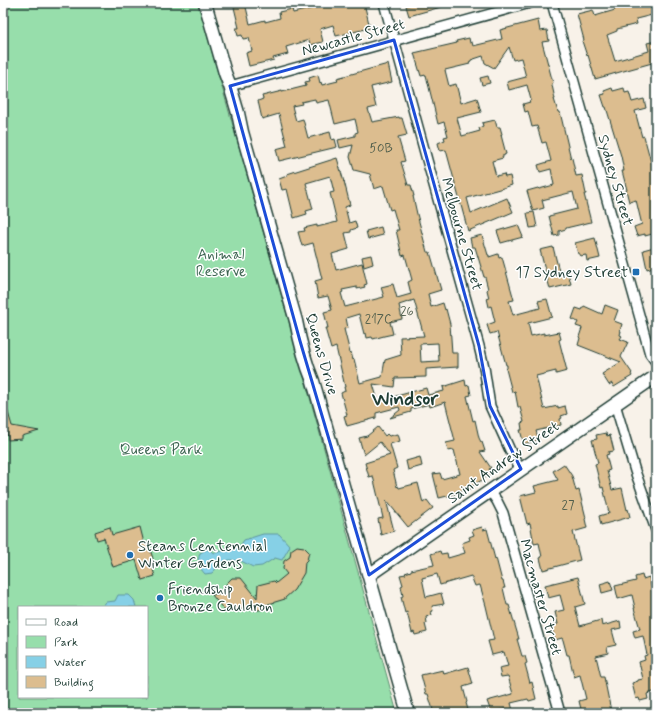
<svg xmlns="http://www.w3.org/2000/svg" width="659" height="716" viewBox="0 0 659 716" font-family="Mynerve,sans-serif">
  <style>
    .green { fill: #97deab; stroke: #5b8e70; fill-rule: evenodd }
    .water { fill: #86d0e6; stroke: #5d959f }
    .building { fill: #dcbd8f; stroke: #1f3d34; fill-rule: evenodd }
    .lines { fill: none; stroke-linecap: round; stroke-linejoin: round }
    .street-casing { stroke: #1f3d34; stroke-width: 12 }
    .secondary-casing { stroke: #1f3d34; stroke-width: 15 }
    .street { stroke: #fff; stroke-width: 9 }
    .secondary { stroke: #fff; stroke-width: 12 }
    .marked { fill: none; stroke: #1d4ed8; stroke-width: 3; stroke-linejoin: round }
    .poi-dot { fill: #1f6fb2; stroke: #fff; stroke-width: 1.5 }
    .labels { text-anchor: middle; stroke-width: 3; stroke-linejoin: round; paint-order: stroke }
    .number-label { font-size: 13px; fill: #4e5d4b }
    .street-label { font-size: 15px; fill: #1f3d34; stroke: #fff }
    .park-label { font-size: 15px; fill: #3d6552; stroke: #fff }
    .poi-label { font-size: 15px; fill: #1f3d34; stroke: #fff; text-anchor: start }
    .district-label { font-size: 19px; font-weight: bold; fill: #1f3d34; stroke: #fff }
  </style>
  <rect width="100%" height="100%" fill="#f8f2e9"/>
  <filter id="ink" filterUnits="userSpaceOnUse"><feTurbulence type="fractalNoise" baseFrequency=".025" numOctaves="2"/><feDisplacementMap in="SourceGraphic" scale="8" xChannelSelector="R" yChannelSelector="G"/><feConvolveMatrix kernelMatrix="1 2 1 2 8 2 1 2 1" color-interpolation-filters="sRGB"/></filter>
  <g filter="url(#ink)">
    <path class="green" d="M3,3h195l93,326 106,384h-394zM19,607h128v90h-128z"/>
    <g class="water">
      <path d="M263,534h16l11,12 -8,14 -7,-2 -13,8 -9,1 -12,-6 -11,-1 -8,2 -10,11 -7,1c-7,-8 -8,-11 -5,-21l7,-4 8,4 25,-7 4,-6z"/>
      <polygon points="118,595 129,595 134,600 136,607 102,607 106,602 115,601"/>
    </g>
    <g class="building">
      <polygon points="233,3 245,3 250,24 265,20 265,22 280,18 279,12 292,9 293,13 336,3 364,3 370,28 336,36 333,25 320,29 323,42 310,45 309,40 286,47 288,54 273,58 274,60 249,66 246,53 252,51 249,38 243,39 242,35 238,36 236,28 239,28"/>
      <polygon points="415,3 448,3 448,5 409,16 406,6"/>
      <polygon points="613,3 654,3 656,14 636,19 637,24 617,29 617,31 607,35 615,61 649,51 647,43 656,41 656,67 653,68 652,63 595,79 588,55 587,56 582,41 584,40 577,14 593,10 595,16 615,10"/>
      <polygon points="538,20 540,31 547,30 549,41 542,42 553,83 552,83 552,85 555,99 554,99 558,112 560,112 571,159 572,158 576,176 582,175 586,194 584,194 591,222 566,228 566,229 559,231 559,235 554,236 549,216 577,209 573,192 542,200 544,208 533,211 527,191 538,188 539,189 554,185 551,169 540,172 538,165 551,161 546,142 542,143 537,126 532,127 528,111 525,112 523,104 530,102 529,101 531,100 527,85 509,90 507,82 526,77 521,58 513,60 509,47 494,68 485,63 483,56 471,60 471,61 469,62 470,64 445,70 449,86 456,84 461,103 477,98 481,112 457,118 462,136 480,131 479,128 483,126 482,123 495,120 497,127 500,127 502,134 501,135 506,154 504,155 504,156 502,156 503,158 492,161 496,176 504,174 505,177 510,176 512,185 503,188 467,198 471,213 507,198 513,212 468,231 446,150 440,151 438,143 445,140 444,137 448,136 444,122 438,124 426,75 421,76 414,53 457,43 456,41 469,38 470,43 472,42 473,46 502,39 500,30"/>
      <path d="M388,64l4,18 -21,5 5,20 -8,2 4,13 27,-5v1h3l5,17 -9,2 7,24 -4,1 7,23h3l3,11h-1l4,18 10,38h3l11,38 -13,4 3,13 12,-4 2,7 1,-1 4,15 2,29h6v14l-32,2v8l-31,1 -1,9 -21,-3 5,17 48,-13 2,7 16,-4 -1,-4 22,-7 1,6 3,-1 2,10 -4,1 6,25 2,-1 4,18 2,4h1l3,9 -5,1 11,16 -2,1 3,4 -22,15v1l-15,3 1,2 -17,4 -6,-24 7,-1 2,6 18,-5 -6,-24 -6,1 -2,-8 9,-2 -10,-39 -15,5 -1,-3 -18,5v3l-21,6 10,-8 -1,-3 -23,6v5l-29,8 -3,-10 3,-1 -6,-22 4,-2 -1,-4h1l-9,-40 -5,2 -6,-21h3l-4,-16 8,-2 -4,-14 -10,2 -3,-17 7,-2 -9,-36 -11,3 -4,-14 7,-1 -1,-3 13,-3v2l20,-5 -7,-29 4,-1 -4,-16 -24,7 7,26 -7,2 1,3 -13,4 -7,-29 -5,1 -3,-11 8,-3v-2l50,-16 7,24v-1l6,24 -5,2 4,16 6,-2 2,7 -6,2v2l-6,1 4,16 -17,5 4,16 26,-7 5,21 -3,1 1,2 -8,2v-2l-15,3 1,2 -2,1 4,14 39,-10 -3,-10 12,-3 4,14 14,-4 -3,-12 4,-2 -7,-25 -3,1 -6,-26h3l-6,-21 -3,1 -7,-24 -9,3 -4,-15 -16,-4 -4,-13 3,-12 -13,3 -2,-8 17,-4v-3l3,-1 -3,-13 -20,5 -6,-24 -13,3 -1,-4 -14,3 1,2 -10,2 4,15 7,-2 5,19 22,-6 2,8 3,-1 2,8 -58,14 -3,-12 11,-3 -8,-32 -17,5 -4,-18 5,-2 -1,-3 20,-5v1l24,-6 -1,-4 5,-1 -1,-3 9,-3 2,8 1,-1 1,3 16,-4 -1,-3zM414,300l10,36 -24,1 1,18 -16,5 -3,17 -22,6 -6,-24 -1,1 -2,-8 -1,1 -6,-24 4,-1 -2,-10 13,-4 5,20 2,-1 1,5 5,-1 1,2 11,-3 9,-2 -3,-12 12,-3 -3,-14zM438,343l1,18 -18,1 -1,-18z"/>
      <polygon points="488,76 490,83 482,85 480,78"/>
      <polygon points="612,88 613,91 624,88 625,93 629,92 632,102 644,99 646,108 635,111 642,137 644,136 651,162 656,161 656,233 645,236 645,234 637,236 634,227 642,224 641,221 636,200 629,202 626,190 627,190 622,171 624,171 621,156 606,107 605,107 601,95 605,94 604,91"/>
      <polygon points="534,212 537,227 530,228 527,213"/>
      <polygon points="518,225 523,237 501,243 497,231"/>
      <polygon points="381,227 383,235 368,239 366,231"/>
      <polygon points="482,235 488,255 489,255 489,257 498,254 499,258 502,257 514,300 509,301 513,315 540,308 538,301 547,299 552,317 528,323 531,336 544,333 544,335 559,332 561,339 559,340 567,371 556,374 556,371 536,376 544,409 558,406 558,408 565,406 567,414 561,416 562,418 560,419 561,425 536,431 539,440 524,444 520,430 522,430 521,423 524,422 520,407 518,407 515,391 512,392 506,369 507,368 507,365 506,365 497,332 490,334 487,325 495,322 491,306 489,307 487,298 489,298 487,290 488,289 485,277 484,277 475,247 472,247 470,238"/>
      <polygon points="595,238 600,258 587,261 586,255 580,256 580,254 578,254 575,243"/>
      <polygon points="553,247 559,271 562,270 563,274 568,273 571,284 550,289 540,250"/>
      <polygon points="654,247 654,249 656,249 656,266 647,269 643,250"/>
      <polygon points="371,255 373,264 364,267 362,257"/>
      <polygon points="605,305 618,310 614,321 622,324 620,331 621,331 620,335 622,336 620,339 628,342 621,357 632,373 631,374 632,376 614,387 612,383 609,385 602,374 621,362 578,345 580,338 579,337 582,328 576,326 578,322 572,319 576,308 582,310 584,306 602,314"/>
      <polygon points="3,402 5,402 12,426 39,431 22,436 22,439 8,440 7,431 3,431"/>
      <polygon points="378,427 385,436 387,434 389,436 398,434 400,441 390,444 397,468 393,470 397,487 398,486 399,488 418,483 423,503 427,500 433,508 408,527 386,500 394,531 381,535 378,519 383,518 373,476 369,477 365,463 390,455 380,442 364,455 359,438 367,436"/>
      <polygon points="606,433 607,436 610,435 614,451 608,452 609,454 606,455 610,470 607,471 612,490 622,488 627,510 628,509 630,517 601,525 599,516 609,513 603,487 601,488 595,464 598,463 592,440 597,439 596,435"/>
      <polygon points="420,457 422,466 408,470 406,461"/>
      <polygon points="564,464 572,476 576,491 579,490 586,518 585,519 587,528 573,532 580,560 543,570 540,558 542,557 539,543 534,544 530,523 527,524 520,496 536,492 534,486 558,480 553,471"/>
      <polygon points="110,527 112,535 140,527 144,543 148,542 153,559 150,560 155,576 142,580 136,560 113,567 104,538 97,540 95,532"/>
      <polygon points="482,527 483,530 487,529 495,559 496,558 502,581 503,581 505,588 503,588 507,605 509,605 519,639 517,639 522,656 525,656 527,663 525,664 530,683 532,682 536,699 529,701 528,699 511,703 513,711 506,713 505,709 491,712 487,701 513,694 508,676 501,677 499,668 508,666 504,652 492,655 488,641 494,640 486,606 480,585 475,586 471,576 440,585 437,574 422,578 426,597 441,593 444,604 432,606 433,611 431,612 432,615 426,617 427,623 425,624 427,632 415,635 414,632 412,633 407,612 405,613 401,597 403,596 401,586 403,585 400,575 406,574 405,573 411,571 411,570 434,565 431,554 440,551 441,554 447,553 448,558 465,553 462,543 470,540 469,537 474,535 472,530"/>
      <polygon points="297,546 304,547 309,552 307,560 305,562 304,573 294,590 285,598 285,599 262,606 263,609 259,610 238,609 238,611 224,610 212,595 225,592 226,584 232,578 241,578 257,598 258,585 274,581 276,583 287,574 283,569 284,561 290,557 291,550"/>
      <polygon points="642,575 643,579 649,577 656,607 656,691 647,694 648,699 640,701 639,698 636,699 632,683 638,681 638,680 643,679 639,662 645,660 644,656 647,655 643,636 635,638 633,631 640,629 634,608 635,608 632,595 618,599 615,586 636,581 635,577"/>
      <polygon points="578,577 585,604 575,607 580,626 601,620 602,626 620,621 621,628 612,630 616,645 607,647 608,653 596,656 601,677 604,677 611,711 605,713 582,713 579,701 586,699 580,675 574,677 569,655 567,655 563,640 562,638 555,640 551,625 558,624 555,612 564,610 560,595 548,598 545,585"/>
      <polygon points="610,581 613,590 602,593 600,584"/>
      <polygon points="468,667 473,684 463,687 467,702 466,703 469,713 434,713 428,694 426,694 421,675 443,670 444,674"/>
    </g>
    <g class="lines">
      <g class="street-casing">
        <g id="street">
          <polyline points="384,3 427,160 479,346 484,367 490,406 514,459 521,469"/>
          <polyline points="552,3 643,329 650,354 656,362"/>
          <polyline points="230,86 530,3"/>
          <polyline points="615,404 635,471 656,530"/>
          <polyline points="490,491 497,501 503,513 560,713"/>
        </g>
      </g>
      <g class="secondary-casing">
        <g id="secondary">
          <path d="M205,3l20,70 5,13 8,27 4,19 54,189c4,21 9,41 17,60l95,332"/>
          <polyline points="369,575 656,376"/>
        </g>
      </g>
      <use href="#street" class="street"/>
      <use href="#secondary" class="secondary"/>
    </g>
  </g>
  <path class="marked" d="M394,40l85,306 11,60 31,63 -152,106 -69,-234 -70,-255z"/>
  <g class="poi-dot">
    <rect x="632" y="268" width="8" height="8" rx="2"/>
    <circle cx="130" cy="555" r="4"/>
    <circle cx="160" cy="598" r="4"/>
  </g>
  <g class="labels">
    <g class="number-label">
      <text x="381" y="152">50B</text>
      <text x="407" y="315">26</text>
      <text x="379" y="323">217C</text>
      <text x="568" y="509">27</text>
    </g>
    <g class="street-label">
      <text transform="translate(353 37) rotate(-15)" y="5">Newcastle Street</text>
      <text transform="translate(616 180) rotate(74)" y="5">Sydney Street</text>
      <text transform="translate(462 234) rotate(74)" y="5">Melbourne Street</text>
      <text transform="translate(322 354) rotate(74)" y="5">Queens Drive</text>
      <text transform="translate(503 462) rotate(-35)" y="5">Saint Andrew Street</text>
      <text transform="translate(541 597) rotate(74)" y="5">Macmaster Street</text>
    </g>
    <g class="park-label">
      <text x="221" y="259">Animal<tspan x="221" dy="17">Reserve</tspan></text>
      <text x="161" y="454">Queens Park</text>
    </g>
    <g class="poi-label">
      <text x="628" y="277" text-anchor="end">17 Sydney Street</text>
      <text x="138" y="551">Steans Centennial<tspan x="138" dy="17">Winter Gardens</tspan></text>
      <text x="168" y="594">Friendship<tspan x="168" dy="17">Bronze Cauldron</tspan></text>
    </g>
    <g class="district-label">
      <text x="405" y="405">Windsor</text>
    </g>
  </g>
  <rect width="659" height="716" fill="none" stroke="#fff" stroke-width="16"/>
  <rect x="8" y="8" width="643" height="700" fill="none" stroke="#1f3d34" stroke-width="1.5" filter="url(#ink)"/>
  <rect x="18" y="606" width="130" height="92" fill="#ffffff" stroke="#a5b1ae"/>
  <rect x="26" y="619" width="20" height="6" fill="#ffffff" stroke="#a5b1ae"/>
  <text x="54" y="626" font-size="12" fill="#1f3d34">Road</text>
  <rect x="26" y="636" width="20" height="12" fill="#97deab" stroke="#a5b1ae"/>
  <text x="54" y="646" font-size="12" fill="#1f3d34">Park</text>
  <rect x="26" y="656" width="20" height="12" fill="#86d0e6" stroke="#a5b1ae"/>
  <text x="54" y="666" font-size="12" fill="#1f3d34">Water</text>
  <rect x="26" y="676" width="20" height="12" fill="#dcbd8f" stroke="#a5b1ae"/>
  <text x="54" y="686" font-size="12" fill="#1f3d34">Building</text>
</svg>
